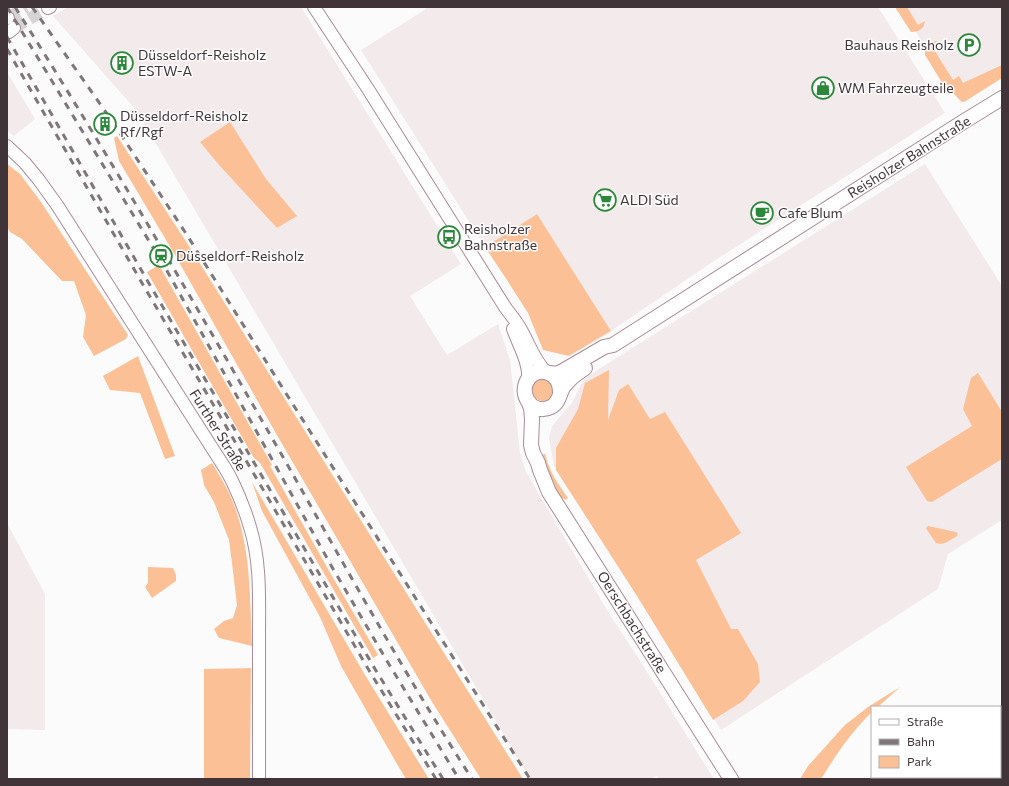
<svg xmlns="http://www.w3.org/2000/svg" width="1009" height="786" viewBox="0 0 1009 786" font-family="Commissioner,sans-serif">
  <style>
    .built { fill: #f3eaec }
    .green { fill: #fcc096 }
    .lines { fill: none; stroke-linecap: round; stroke-linejoin: round }
    .tertiary-tunnel { stroke: #d6d3d4; stroke-width: 12; stroke-dasharray: 12 6; stroke-linecap: butt }
    .tertiary-casing { stroke: #a98c96; stroke-width: 14 }
    .secondary-casing { stroke: #a98c96; stroke-width: 16 }
    .tertiary { stroke: #fff; stroke-width: 12 }
    .secondary { stroke: #fff; stroke-width: 14 }
    .rail { stroke: #7e7679; stroke-width: 3; stroke-dasharray: 7 7; stroke-linecap: butt }
    .labels { text-anchor: middle; stroke-width: 3; stroke-linejoin: round; paint-order: stroke }
    .poi-label { font-size: 14px; fill: #403438; stroke: #fff; text-anchor: start }
    .street-label { font-size: 14px; fill: #403438; stroke: #fff }
  </style>
  <rect width="100%" height="100%" fill="#fbfbfb"/>
  <g class="built">
    <polygon points="68,7 301,7 461,264 410,296 447,355 498,324 510,360 520,453 526,472 610,615 639,659 714,779 659,779 657,776 650,779 530,779 136,110 53,16"/>
    <polygon points="425,7 878,7 945,113 711,263 611,331 537,214 485,247 361,50 426,9"/>
    <polygon points="900,7 1002,7 1002,77 961,103"/>
    <polygon points="7,72 35,119 14,136 7,131"/>
    <polygon points="925,164 1002,286 1002,520 948,554 938,589 721,730 572,492 554,466 549,438 552,426 572,403 582,382 591,374"/>
    <polygon points="7,523 45,594 45,730 7,729"/>
  </g>
  <g class="green">
    <path d="M895,7h12l11,18 7,-4c-1,8 -6,11 -14,11z"/>
    <polygon points="935,41 940,43 933,48 953,80 959,76 963,83 1002,65 1002,78 964,102 961,101 941,81 925,55 925,49 926,46"/>
    <polygon points="230,122 266,179 297,216 277,228 220,166 200,142"/>
    <polygon points="117,136 189,246 523,779 481,779 432,702 274,430 175,255 119,161 114,138"/>
    <polygon points="7,164 20,174 41,202 128,335 126,339 94,356 83,337 86,315 74,281 62,281 22,239 10,232 7,227"/>
    <polygon points="537,214 611,331 569,356 543,350 528,313 505,277 485,247"/>
    <polygon points="159,265 272,465 270,466 328,569 378,655 373,658 260,463 254,458 147,272"/>
    <polygon points="138,356 175,456 165,459 140,393 110,390 103,376"/>
    <polygon points="609,370 608,420 619,390 628,384 650,419 665,412 741,533 696,560 731,629 738,629 758,664 760,682 743,701 713,720 637,596 556,470 556,448 578,409 585,383"/>
    <polygon points="978,373 1002,412 1002,459 932,502 927,501 906,467 972,426 963,409 971,378"/>
    <circle cx="543" cy="390" r="11"/>
    <path d="M543,454h2c4,17 13,30 23,44l-3,2 -2,-2 -3,1 -2,-3 -13,-32z"/>
    <path d="M212,463c6,10 13,21 18,32 21,47 20,100 22,151l-33,-8 -5,-9 10,-8 9,-3 4,-13 -5,-42 -3,-23 -15,-38 -10,-17 -3,-15z"/>
    <polygon points="252,482 365,675 429,779 406,779 397,764 341,666 320,617 262,511"/>
    <path d="M928,526l28,6 2,2 -1,2c-7,4 -13,10 -21,7l-9,-13 -1,-2z"/>
    <polygon points="148,567 173,568 176,575 176,581 152,598 145,587 148,583"/>
    <polygon points="251,668 250,779 204,779 204,669"/>
    <path d="M900,687l-22,20h-6v5c-21,20 -36,43 -51,67h-21l8,-13 37,-41 23,-18z"/>
  </g>
  <g class="lines">
    <g class="tertiary-tunnel">
      <polyline points="8,18 26,7"/>
      <polyline points="14,28 48,8"/>
    </g>
    <g class="tertiary-casing">
      <g id="tertiary">
        <path d="M314,7l54,82 137,218c5,7 11,14 15,21 9,15 14,33 27,45"/>
        <polyline points="48,8 50,7"/>
        <polyline points="7,18 8,18"/>
        <polyline points="9,32 14,28"/>
        <path d="M7,146l18,17 14,17 18,25 157,246c7,11 15,22 20,34 6,13 12,28 16,42 11,35 9,73 9,109 0,48 0,95 0,143"/>
        <path d="M513,329c6,17 17,34 15,52"/>
      </g>
    </g>
    <g class="secondary-casing">
      <g id="secondary">
        <polyline points="550,373 556,374 561,372 604,347 613,345 963,122 1002,98"/>
        <path d="M560,394c0,-4 0,-8 -2,-12 -4,-9 -17,-14 -26,-7 -17,14 -2,42 19,32 10,-5 8,-17 15,-23 5,-7 12,-11 19,-16"/>
        <polyline points="529,403 531,408 532,419 531,445 533,453 538,463 540,470 549,492 715,754 731,779"/>
      </g>
    </g>
    <use href="#tertiary" class="tertiary"/>
    <use href="#secondary" class="secondary"/>
    <g class="rail">
      <polyline points="7,7 166,269 332,567 387,661 459,779"/>
      <path d="M15,7c95,150 184,304 272,457 60,106 119,212 185,315"/>
      <polyline points="32,7 110,118 187,235 282,387 530,779"/>
      <polyline points="7,37 147,280 375,669 443,779"/>
      <polyline points="7,49 142,283 370,672 436,779"/>
    </g>
  </g>
  <defs>
    <g id="parking-ring" transform="scale(1.15)"><circle r="9.5" fill="#fff" stroke="#2b883a" stroke-width="1.5"/><path d="M-3.5-5.5H1a3.5 3.5 0 0 1 0 7H-1V5.5H-3.5ZM-1-3.4V-.6H.8a1.4 1.4 0 0 0 0-2.8Z" fill="#2b883a"/></g>
    <g id="building-ring" transform="scale(1.15)"><circle r="9.5" fill="#fff" stroke="#2b883a" stroke-width="1.5"/><path d="M-4-6H4V6H1V3H-1V6H-4ZM-2.5-4.3h1.7v1.8h-1.7ZM.8-4.3h1.7v1.8H.8ZM-2.5-1h1.7V.8h-1.7ZM.8-1h1.7V.8H.8Z" fill="#2b883a"/></g>
    <g id="shop-ring" transform="scale(1.15)"><circle r="9.5" fill="#fff" stroke="#2b883a" stroke-width="1.5"/><path d="M-5-2.5h2.3a2.7 3.5 0 0 1 5.4 0H5L5.5 6h-11ZM-1.5-2.5h3a1.5 2.3 0 0 0-3 0Z" fill="#2b883a"/></g>
    <g id="supermarket-ring" transform="scale(1.15)"><circle r="9.5" fill="#fff" stroke="#2b883a" stroke-width="1.5"/><path d="M-6-5.5h2.5l.6 2H6L4.5 2H-2.5L-4.4-4H-6ZM-1.5 3.2a1.3 1.3 0 1 0 .1 0ZM3 3.2a1.3 1.3 0 1 0 .1 0Z" fill="#2b883a"/></g>
    <g id="cafe-ring" transform="scale(1.15)"><circle r="9.5" fill="#fff" stroke="#2b883a" stroke-width="1.5"/><path d="M-5.5-4.5H6V0H3Q3 3.5 0 3.5H-2.5Q-5.5 3.5-5.5 0ZM3-3.2v2h1.7v-2ZM-6 4.5H4V6H-6Z" fill="#2b883a"/></g>
    <g id="bus-ring" transform="scale(1.15)"><circle r="9.5" fill="#fff" stroke="#2b883a" stroke-width="1.5"/><path d="M-5-6H5V4H4V6H2V4H-2V6H-4V4H-5ZM-3.5-4V0h7V-4ZM-3.5 1.2v1.5H-2V1.2ZM2 1.2v1.5H3.5V1.2Z" fill="#2b883a"/></g>
    <g id="station-ring" transform="scale(1.15)"><circle r="9.5" fill="#fff" stroke="#2b883a" stroke-width="1.5"/><path d="M-3-6H3Q5-6 5-4V2Q5 4 3 4L4.5 6H3L1.5 4h-3L-3 6H-4.5L-3 4Q-5 4-5 2V-4Q-5-6-3-6ZM-3.5-4v3h7v-3ZM-3.5 1v1.5H-2V1ZM2 1v1.5H3.5V1Z" fill="#2b883a"/></g>
  </defs>
  <g fill-rule="evenodd">
    <use href="#parking-ring" x="969" y="45"/>
    <use href="#building-ring" x="122" y="63"/>
    <use href="#shop-ring" x="823" y="88"/>
    <use href="#building-ring" x="105" y="124"/>
    <use href="#supermarket-ring" x="605" y="200"/>
    <use href="#cafe-ring" x="762" y="213"/>
    <use href="#bus-ring" x="449" y="237"/>
    <use href="#station-ring" x="161" y="256"/>
  </g>
  <g class="labels">
    <g class="poi-label">
      <text x="954" y="50" text-anchor="end">Bauhaus Reisholz</text>
      <text x="138" y="60">Düsseldorf-Reisholz<tspan x="138" dy="16">ESTW-A</tspan></text>
      <text x="838" y="93">WM Fahrzeugteile</text>
      <text x="120" y="121">Düsseldorf-Reisholz<tspan x="120" dy="16">Rf/Rgf</tspan></text>
      <text x="620" y="205">ALDI Süd</text>
      <text x="778" y="218">Cafe Blum</text>
      <text x="464" y="234">Reisholzer<tspan x="464" dy="16">Bahnstraße</tspan></text>
      <text x="176" y="261">Düsseldorf-Reisholz</text>
    </g>
    <g class="street-label">
      <text transform="translate(909 157) rotate(-32)" y="5">Reisholzer Bahnstraße</text>
      <text transform="translate(218 430) rotate(58)" y="5">Further Straße</text>
      <text transform="translate(632 622) rotate(58)" y="5">Oerschbachstraße</text>
    </g>
  </g>
  <rect width="1009" height="786" fill="none" stroke="#403438" stroke-width="16"/>
  <rect x="871" y="706" width="130" height="72" fill="#ffffff" stroke="#b3aeaf"/>
  <rect x="879" y="719" width="20" height="6" fill="#ffffff" stroke="#b3aeaf"/>
  <text x="907" y="726" font-size="12" fill="#403438">Straße</text>
  <rect x="879" y="739" width="20" height="6" fill="#7e7679" stroke="#b3aeaf"/>
  <text x="907" y="746" font-size="12" fill="#403438">Bahn</text>
  <rect x="879" y="756" width="20" height="12" fill="#fcc096" stroke="#b3aeaf"/>
  <text x="907" y="766" font-size="12" fill="#403438">Park</text>
</svg>
